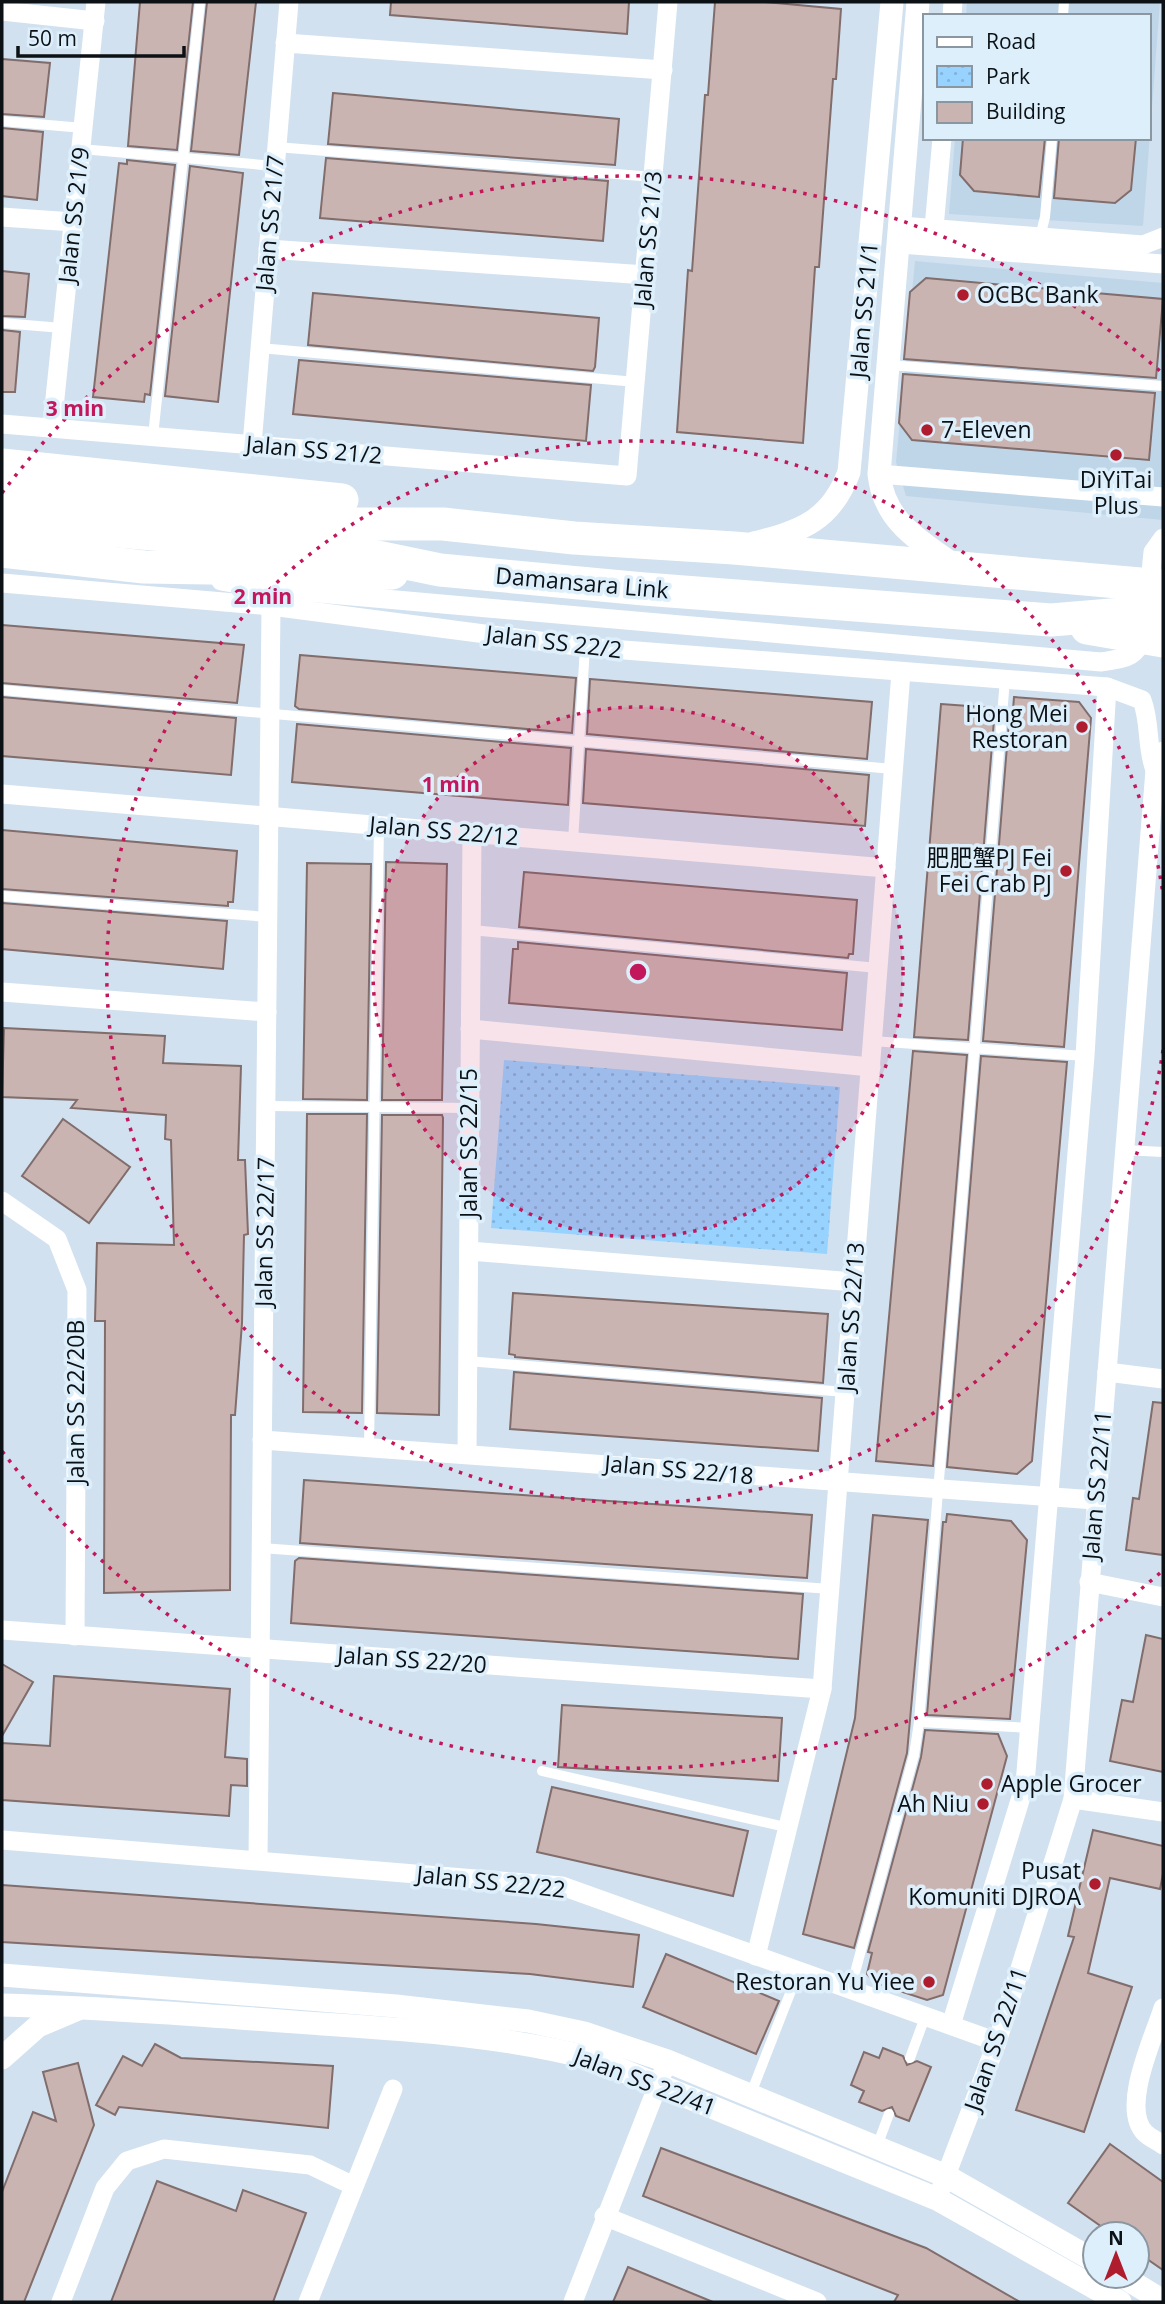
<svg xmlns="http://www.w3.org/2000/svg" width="1165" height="2304" viewBox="0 0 1165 2304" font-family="'Open Sans','Noto Sans SC',sans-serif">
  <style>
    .built { fill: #bfd6e9 }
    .park { fill: url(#park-dots) }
    .building { fill: #cab4b2; stroke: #816d6c; stroke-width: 2 }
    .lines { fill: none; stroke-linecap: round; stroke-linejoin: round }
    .service { stroke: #fff; stroke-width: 10 }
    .minor { stroke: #fff; stroke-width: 19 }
    .tertiary { stroke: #fff; stroke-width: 23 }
    .motorway { stroke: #fff; stroke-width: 33 }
    .ring { fill: none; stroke: #c2185b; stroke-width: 3.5; stroke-dasharray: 3.5 7 }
    .poi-dot { fill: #af1c2d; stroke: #deeffc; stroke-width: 2.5 }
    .labels { text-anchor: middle; stroke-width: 7; stroke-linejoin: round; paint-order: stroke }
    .street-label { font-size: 23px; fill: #0b1115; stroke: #deeffc }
    .poi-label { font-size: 23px; fill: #0b1115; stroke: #deeffc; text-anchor: end }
    .centre { fill: #c2185b; stroke: #deeffc; stroke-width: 3.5 }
    .ring-label { font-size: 21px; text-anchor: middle; font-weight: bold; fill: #c2185b; stroke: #deeffc; stroke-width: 7; stroke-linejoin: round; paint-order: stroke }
  </style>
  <defs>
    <pattern id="park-dots" width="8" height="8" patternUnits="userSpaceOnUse" patternTransform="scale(1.75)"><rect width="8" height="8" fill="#98d2ff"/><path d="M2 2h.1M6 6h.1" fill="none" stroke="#82b3da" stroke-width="1.8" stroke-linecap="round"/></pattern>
  </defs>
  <rect width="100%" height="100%" fill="#d1e1ef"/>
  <g class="built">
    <polygon points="967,2 1160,2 1143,226 949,214 955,138 1149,138 1149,16 966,16"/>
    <polygon points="915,261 1163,283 1163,520 906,496 896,462"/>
  </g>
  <polygon class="park" points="504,1060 840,1087 827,1254 491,1228"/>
  <g class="building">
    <polygon points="140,2 193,2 177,150 128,146"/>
    <polygon points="207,2 256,2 239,155 191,151"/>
    <polygon points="391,2 629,2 627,34 390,15"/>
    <polygon points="715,2 765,2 841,9 836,79 833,79 819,267 815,267 803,443 677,432 688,270 692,271 705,95 708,95"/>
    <polygon points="2,59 50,63 44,117 2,114"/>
    <polygon points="333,93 619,119 615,165 328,144"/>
    <polygon points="2,128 43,132 37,200 2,196"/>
    <polygon points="963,138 1045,138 1039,197 974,191 960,175"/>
    <polygon points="1059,138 1136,138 1131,190 1115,203 1054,198"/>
    <polygon points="326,158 608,181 603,241 320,218"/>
    <polygon points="127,160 175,165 150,395 145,394 144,402 93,397 119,163 127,164"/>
    <polygon points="190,166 243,173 218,402 165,396"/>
    <polygon points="2,271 29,274 25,317 2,316"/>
    <polygon points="926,278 1163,299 1156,378 904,359 910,292"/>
    <polygon points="313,293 599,318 595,367 593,371 308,345"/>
    <polygon points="2,330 20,332 15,392 2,392"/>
    <polygon points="299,360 591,385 586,441 293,414"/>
    <polygon points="903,374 1155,393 1149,460 912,440 899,423"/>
    <polygon points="2,625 244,645 237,703 2,683"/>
    <polygon points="300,655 576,678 572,733 299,709 295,706"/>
    <polygon points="590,679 872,702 867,759 587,734"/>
    <polygon points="2,697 236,718 231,775 2,756"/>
    <polygon points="1014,697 1079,702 1091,718 1064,1047 983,1041 1010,709 1013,710"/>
    <polygon points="941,704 995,708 968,1040 914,1037"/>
    <polygon points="297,724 571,748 568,805 292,782"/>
    <polygon points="586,749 869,775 865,826 583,803"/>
    <polygon points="2,830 237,851 233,902 228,902 228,906 2,889"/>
    <polygon points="386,862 447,864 442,1100 382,1100"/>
    <polygon points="307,863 371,864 367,1100 303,1099"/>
    <polygon points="524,872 857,900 853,954 849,954 848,958 519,927"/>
    <polygon points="2,903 227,921 223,969 2,949"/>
    <polygon points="518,942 847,973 842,1030 509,1003 513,949 518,949"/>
    <polygon points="4,1028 165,1036 163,1063 241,1066 238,1160 245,1160 248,1234 244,1235 242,1323 235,1415 231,1415 230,1590 104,1593 105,1321 95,1321 97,1243 174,1245 171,1140 165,1139 166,1115 71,1108 77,1100 2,1097"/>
    <polygon points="913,1051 967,1055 933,1466 876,1461"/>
    <polygon points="981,1056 1067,1062 1032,1461 1017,1474 947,1467"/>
    <polygon points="307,1114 367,1114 362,1413 303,1412"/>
    <polygon points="382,1115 442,1115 443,1118 439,1415 377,1413"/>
    <polygon points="63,1119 130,1167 89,1223 22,1176"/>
    <polygon points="513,1293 828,1314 823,1383 515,1357 515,1355 509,1354"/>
    <polygon points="514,1372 822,1398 818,1451 510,1429"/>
    <polygon points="1153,1402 1163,1403 1163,1555 1126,1550 1133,1498 1139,1499"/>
    <polygon points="304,1480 812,1515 807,1578 300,1543"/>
    <polygon points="947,1514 1011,1521 1027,1540 1010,1719 927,1715 943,1522 946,1522"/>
    <polygon points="873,1515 928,1520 907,1753 854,1948 803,1934 855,1718"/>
    <polygon points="299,1558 803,1594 798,1659 291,1623 295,1561"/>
    <polygon points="1146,1635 1163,1639 1163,1772 1110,1761 1122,1700 1133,1702"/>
    <polygon points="2,1664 33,1682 2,1736"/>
    <polygon points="54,1676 230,1689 225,1757 247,1759 247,1786 231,1785 229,1816 2,1800 2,1743 50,1746"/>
    <polygon points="562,1705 782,1718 778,1781 558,1767"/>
    <polygon points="925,1730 998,1734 1007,1756 943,1995 927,2000 875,1983 867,1974 872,1953 868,1952 921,1757"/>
    <polygon points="552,1787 748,1831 733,1896 537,1852"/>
    <polygon points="1093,1830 1163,1846 1163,1874 1160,1889 1110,1878 1088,1973 1132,1987 1084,2132 1016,2110 1074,1937 1068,1936"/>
    <polygon points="2,1885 536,1924 639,1935 633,1987 530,1974 2,1942"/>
    <polygon points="666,1954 779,2001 756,2054 643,2007"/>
    <polygon points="155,2044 181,2058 333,2066 328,2128 119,2107 115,2115 96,2105 123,2056 142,2066"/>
    <polygon points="883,2048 903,2056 907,2065 917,2061 931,2067 909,2121 896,2116 892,2107 882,2111 859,2102 864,2091 851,2085 864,2052 879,2058"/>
    <polygon points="78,2063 94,2125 24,2302 2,2302 2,2192 33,2112 56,2121 43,2072"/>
    <polygon points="1110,2144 1163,2182 1163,2270 1137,2252 1137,2234 1112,2234 1068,2203"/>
    <polygon points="661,2148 926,2248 1020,2302 894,2302 898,2295 643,2196"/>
    <polygon points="157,2181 236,2211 243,2190 306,2213 273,2302 111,2302"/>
    <polygon points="628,2267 713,2302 613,2302"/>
  </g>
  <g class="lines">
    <g class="service">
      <polyline points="1063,16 1064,2"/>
      <polyline points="2,121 83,128"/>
      <polyline points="276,147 654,177"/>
      <polyline points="81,149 275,166"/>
      <polyline points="1040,237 1045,217 1052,138"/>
      <polyline points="2,323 62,328"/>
      <polyline points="260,348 636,382"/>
      <polyline points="889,365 1163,386"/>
      <polyline points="153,436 200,2"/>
      <polyline points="2,690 893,769"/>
      <polyline points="573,841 585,647"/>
      <polyline points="2,896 268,917"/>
      <polyline points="471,930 878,968"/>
      <polyline points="872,1041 1085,1056"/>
      <polyline points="266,1106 470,1108"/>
      <polyline points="1124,1150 1163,1152"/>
      <polyline points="467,1361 845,1392"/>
      <polyline points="369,1447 379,825"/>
      <polyline points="261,1548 830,1589"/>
      <polyline points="919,1722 1030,1728"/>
      <polyline points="542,1771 790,1828"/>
      <polyline points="850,1991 914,1755 919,1722 1005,679"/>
      <polyline points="910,2058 925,2017"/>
      <polyline points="750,2096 798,1973"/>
      <polyline points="876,2149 889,2114"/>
    </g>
    <g class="minor">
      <polyline points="2,11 95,21"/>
      <polyline points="952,16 953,2"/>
      <polyline points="285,43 663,70"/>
      <polyline points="2,217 73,222"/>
      <polyline points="901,226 1143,245 1163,237"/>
      <polyline points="934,228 942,138"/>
      <polyline points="900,244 1163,264"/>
      <polyline points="268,249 646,275"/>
      <polyline points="2,424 627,476 668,2"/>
      <polyline points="52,427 96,2"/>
      <polyline points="252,445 289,2"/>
      <polyline points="879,474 1163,497"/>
      <path d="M221,581l40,7 840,74c26,-4 35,-4 45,-29"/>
      <path d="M2,583l269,23 314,41 522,40 35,13c9,24 4,47 13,70"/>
      <polyline points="1149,592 1153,552 1163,538"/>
      <polyline points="2,794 886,868"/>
      <polyline points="2,992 267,1012"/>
      <polyline points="470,1029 871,1067"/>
      <polyline points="2,1201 57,1239 77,1290 75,1636"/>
      <polyline points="469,1251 854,1282"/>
      <polyline points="1107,1372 1163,1379"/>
      <polyline points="262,1440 1095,1500"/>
      <polyline points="467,1453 472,833"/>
      <polyline points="1089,1582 1163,1597"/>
      <polyline points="2,1630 822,1689"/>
      <polyline points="1073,1799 1163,1812"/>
      <polyline points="2,1840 562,1886 997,2042"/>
      <polyline points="258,1859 271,606"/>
      <polyline points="756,1956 822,1689 901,672"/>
      <path d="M1163,2008c-9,29 -43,100 -18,125 5,5 13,8 18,12"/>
      <polyline points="951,2025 1025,1784 1085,1056 1107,687"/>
      <polyline points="937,2199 997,2042 1073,1799 1155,770 1163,751"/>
      <polyline points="604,2216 817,2302"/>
      <polyline points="61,2302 105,2188 127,2161 164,2149 310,2165 354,2186"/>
      <polyline points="308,2302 393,2089"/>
      <polyline points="573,2302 663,2072"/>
    </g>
    <g class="tertiary">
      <path d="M918,2l-39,472c5,48 40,66 76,92"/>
      <path d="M754,543c47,-12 77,-22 95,-71l43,-470"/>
      <polyline points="2,1975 396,2006 528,2021 584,2033 667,2061 946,2176 1095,2261"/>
      <path d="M2,2005c107,3 213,11 320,19 92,6 185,12 275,36l340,139 183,103"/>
      <polyline points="2,2058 38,2026 76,2010"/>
      <polyline points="1122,2276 1163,2301"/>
    </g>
    <g class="motorway">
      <polyline points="2,465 342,500"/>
      <polyline points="2,490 355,524 443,524 574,538 734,548 1163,586"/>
      <polyline points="2,521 348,551 440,570 644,589 1051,620 1123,614 1163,617"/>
      <polyline points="2,551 144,567 264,569 347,575 392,573"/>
      <polyline points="1087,628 1163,641"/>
    </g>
  </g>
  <circle cx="638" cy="972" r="265" fill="#c2185b" fill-opacity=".12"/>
  <g class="ring">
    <circle cx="638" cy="972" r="265"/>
    <path d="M1163 1050A531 531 0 1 1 1163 894"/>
    <path d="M1160 1573A796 796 0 0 1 2 1451M2 493A796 796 0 0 1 1160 371"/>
  </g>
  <g class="poi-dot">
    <circle cx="963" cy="295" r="7"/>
    <circle cx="927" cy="430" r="7"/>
    <circle cx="1116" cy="455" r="7"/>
    <circle cx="1082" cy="727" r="7"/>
    <circle cx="1066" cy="871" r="7"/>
    <circle cx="987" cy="1784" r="7"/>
    <circle cx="983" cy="1804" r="7"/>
    <circle cx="1095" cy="1884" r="7"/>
    <circle cx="929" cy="1982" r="7"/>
  </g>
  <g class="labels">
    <g class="street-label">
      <text transform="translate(74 215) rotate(-84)" y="8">Jalan SS 21/9</text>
      <text transform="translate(270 223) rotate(-85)" y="8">Jalan SS 21/7</text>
      <text transform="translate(648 239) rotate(-85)" y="8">Jalan SS 21/3</text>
      <text transform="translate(864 310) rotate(-85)" y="8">Jalan SS 21/1</text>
      <text transform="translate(314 450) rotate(5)" y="8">Jalan SS 21/2</text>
      <text transform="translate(582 583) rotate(5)" y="8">Damansara Link</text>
      <text transform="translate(554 642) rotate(7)" y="8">Jalan SS 22/2</text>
      <text transform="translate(444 831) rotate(5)" y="8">Jalan SS 22/12</text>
      <text transform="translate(469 1143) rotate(-90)" y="8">Jalan SS 22/15</text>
      <text transform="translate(265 1232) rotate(-89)" y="8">Jalan SS 22/17</text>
      <text transform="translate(851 1317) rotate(-86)" y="8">Jalan SS 22/13</text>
      <text transform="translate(76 1402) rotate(-90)" y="8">Jalan SS 22/20B</text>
      <text transform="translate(679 1470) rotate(5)" y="8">Jalan SS 22/18</text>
      <text transform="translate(1097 1485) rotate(-85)" y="8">Jalan SS 22/11</text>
      <text transform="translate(412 1660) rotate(4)" y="8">Jalan SS 22/20</text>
      <text transform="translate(491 1882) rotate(6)" y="8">Jalan SS 22/22</text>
      <text transform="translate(996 2039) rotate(-71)" y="8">Jalan SS 22/11</text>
      <text transform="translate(645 2082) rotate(21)" y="8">Jalan SS 22/41</text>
    </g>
    <g class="poi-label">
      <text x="977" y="303" text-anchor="start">OCBC Bank</text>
      <text x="941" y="438" text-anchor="start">7-Eleven</text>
      <text x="1116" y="488" text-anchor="middle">DiYiTai<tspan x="1116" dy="26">Plus</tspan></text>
      <text x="1068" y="722">Hong Mei<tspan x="1068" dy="26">Restoran</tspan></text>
      <text x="1052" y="866">肥肥蟹PJ Fei<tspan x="1052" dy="26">Fei Crab PJ</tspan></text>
      <text x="1001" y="1792" text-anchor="start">Apple Grocer</text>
      <text x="969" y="1812">Ah Niu</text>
      <text x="1081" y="1879">Pusat<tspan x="1081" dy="26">Komuniti DJROA</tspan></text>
      <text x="915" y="1990">Restoran Yu Yiee</text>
    </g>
  </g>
  <circle cx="638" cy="972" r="10" class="centre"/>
  <g class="ring-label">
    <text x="75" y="416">3 min</text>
    <text x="263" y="604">2 min</text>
    <text x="451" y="792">1 min</text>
  </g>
  <rect width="1165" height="2304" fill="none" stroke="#0b1115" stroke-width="7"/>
  <rect x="923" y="14" width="228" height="126" fill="#deeffc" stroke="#8a96a0" stroke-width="2"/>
  <rect x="937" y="37" width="35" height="10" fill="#ffffff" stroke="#8a96a0" stroke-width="2"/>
  <text x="986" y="49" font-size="21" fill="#0b1115">Road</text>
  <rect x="937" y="66" width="35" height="21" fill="url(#park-dots)" stroke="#8a96a0" stroke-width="2"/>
  <text x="986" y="84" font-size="21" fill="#0b1115">Park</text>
  <rect x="937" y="102" width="35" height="21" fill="#cab4b2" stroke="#8a96a0" stroke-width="2"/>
  <text x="986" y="119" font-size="21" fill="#0b1115">Building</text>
  <g transform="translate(1116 2255)"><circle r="33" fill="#deeffc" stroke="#8a96a0" stroke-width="2"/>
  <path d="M0-5L12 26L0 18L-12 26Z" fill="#af1c2d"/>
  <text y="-10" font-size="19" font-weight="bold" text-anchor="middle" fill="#0b1115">N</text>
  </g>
  <path d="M18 46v10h166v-10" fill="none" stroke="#0b1115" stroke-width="3.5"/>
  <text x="28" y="46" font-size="21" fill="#0b1115" stroke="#deeffc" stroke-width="5" paint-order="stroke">50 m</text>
</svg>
